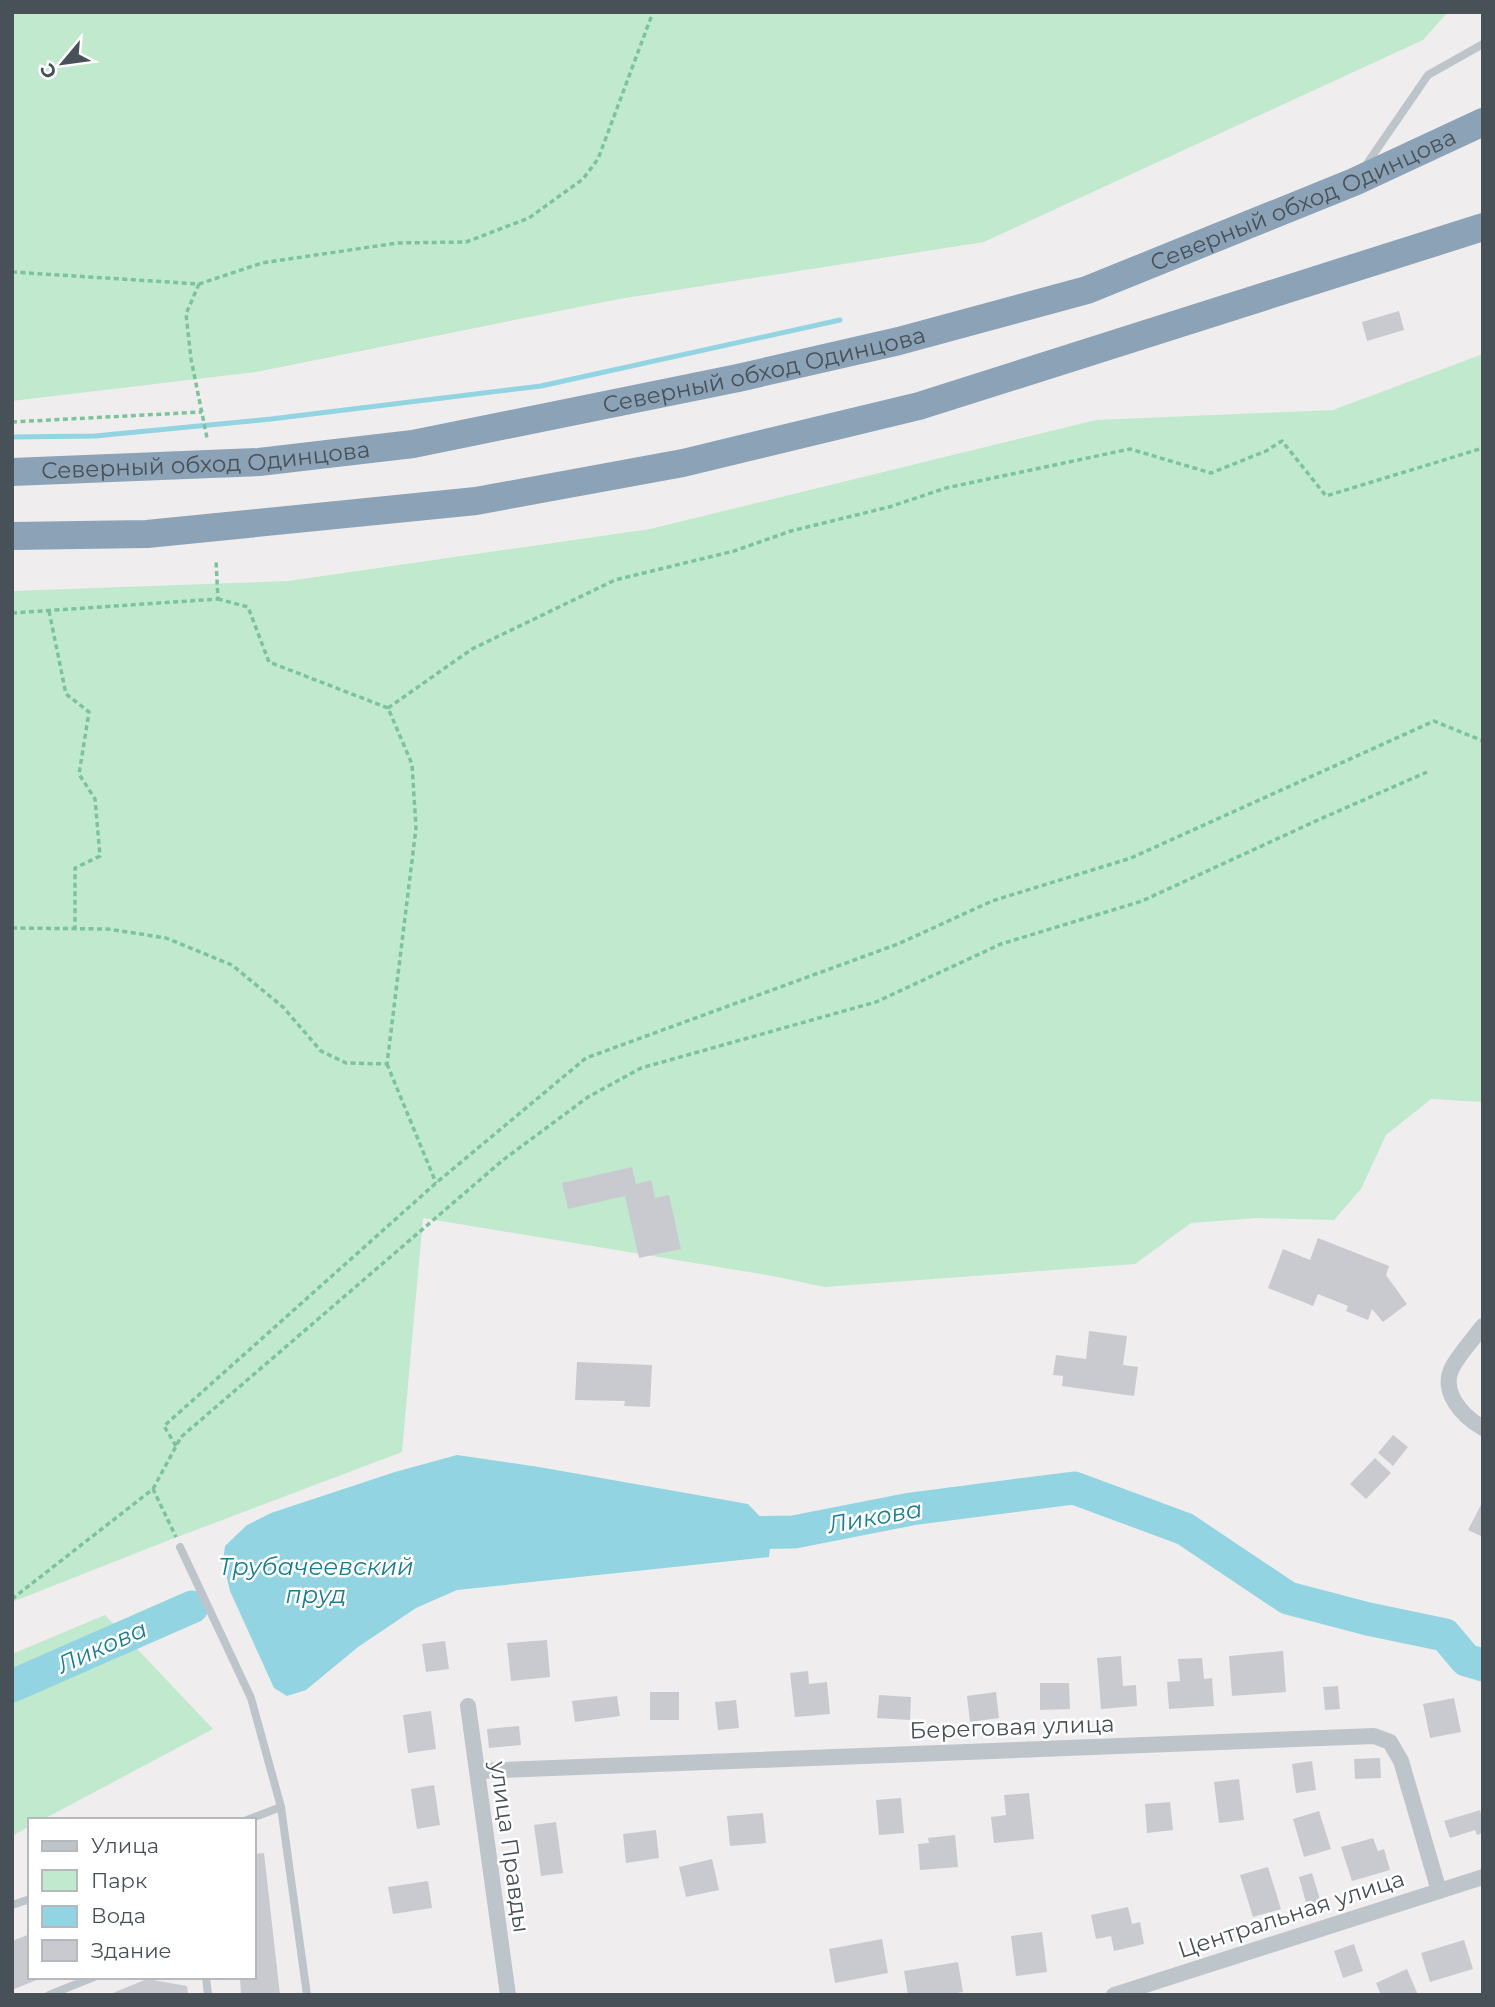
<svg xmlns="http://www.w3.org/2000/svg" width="1495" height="2007" viewBox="0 0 1495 2007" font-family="Montserrat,sans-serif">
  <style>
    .green { fill: #c0e9ce }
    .water { fill: #92d4e1 }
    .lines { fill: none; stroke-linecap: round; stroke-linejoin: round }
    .stream { stroke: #92d4e1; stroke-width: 5 }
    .river { stroke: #92d4e1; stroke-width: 33 }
    .building { fill: #c9cad0 }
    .path { stroke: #7cc39d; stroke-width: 3.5; stroke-dasharray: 5 3.5; stroke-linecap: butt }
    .lane { stroke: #bdc5cb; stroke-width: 8 }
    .street { stroke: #bdc5cb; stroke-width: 16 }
    .highway { stroke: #8ba2b7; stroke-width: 28 }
    .labels { text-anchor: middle; stroke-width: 5; stroke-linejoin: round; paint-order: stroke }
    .street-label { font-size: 23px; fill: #485158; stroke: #fff }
    .water-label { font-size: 24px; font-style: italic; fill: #1b7d90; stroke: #fff }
  </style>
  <rect width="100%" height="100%" fill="#f0edee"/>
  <g class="green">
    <polygon points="12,12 1448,12 1423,40 984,242 619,299 256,372 12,401"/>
    <polygon points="1483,354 1483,1102 1431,1099 1386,1135 1361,1189 1334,1220 1257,1218 1191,1223 1135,1264 824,1287 773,1276 423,1218 402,1452 172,1539 12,1602 12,591 288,581 650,529 1096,420 1333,410"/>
    <polygon points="105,1615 213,1729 42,1820 30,1820 30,1826 12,1836 12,1654"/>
  </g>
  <path class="water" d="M457,1455l82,12 209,37c19,20 25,23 21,53l-312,33 -41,18 -58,39 -52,43 -19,6 -13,-8 -44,-97 -7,-30 2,-15 22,-21 24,-12 124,-41z"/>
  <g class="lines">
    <polyline class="stream" points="12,437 95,436 271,419 541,386 840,320"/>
    <g class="river">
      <polyline points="725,1533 794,1532 911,1509 1074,1488 1185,1529 1288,1598 1368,1619 1445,1635 1466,1660 1483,1665"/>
      <polyline points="12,1686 192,1607"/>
    </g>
  </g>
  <g class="building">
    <polygon points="1399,311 1404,330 1367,341 1362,322"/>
    <polygon points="632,1167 636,1184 651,1180 655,1198 669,1195 681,1249 639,1258 625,1196 568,1209 562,1183"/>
    <polygon points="1318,1238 1389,1266 1386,1275 1407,1304 1383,1322 1372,1309 1368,1320 1346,1311 1348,1306 1318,1294 1313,1306 1268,1288 1283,1249 1310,1260"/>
    <polygon points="1089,1331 1127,1336 1123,1365 1138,1367 1134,1396 1062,1386 1063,1376 1053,1375 1056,1355 1086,1359"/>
    <polygon points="577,1362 652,1365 650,1407 624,1406 625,1401 575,1400"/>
    <polygon points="1393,1435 1408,1447 1393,1466 1378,1453"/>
    <polygon points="1375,1458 1391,1473 1366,1499 1350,1484"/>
    <polygon points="1483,1501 1483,1537 1468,1530"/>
    <polygon points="547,1640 550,1677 511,1681 507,1643"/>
    <polygon points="445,1641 449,1669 426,1672 422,1644"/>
    <polygon points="1283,1651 1286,1692 1232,1696 1229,1656"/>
    <polygon points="1121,1656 1123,1686 1136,1685 1137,1706 1101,1709 1097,1658"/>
    <polygon points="1202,1658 1204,1679 1212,1678 1214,1706 1169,1709 1167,1682 1180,1681 1178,1659"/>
    <polygon points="808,1671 809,1684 827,1682 830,1714 795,1717 790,1673"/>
    <polygon points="1040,1683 1069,1683 1070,1709 1040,1710"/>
    <polygon points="1338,1686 1340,1709 1325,1710 1323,1687"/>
    <rect x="650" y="1692" width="29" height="28"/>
    <polygon points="996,1692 999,1718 970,1722 967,1696"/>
    <polygon points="879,1695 911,1697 910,1720 877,1718"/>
    <polygon points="617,1696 620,1716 575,1722 572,1701"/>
    <polygon points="1454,1698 1461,1732 1430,1738 1423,1704"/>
    <polygon points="736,1700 739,1728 718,1730 715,1702"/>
    <polygon points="431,1711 436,1749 408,1753 403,1715"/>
    <polygon points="519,1726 521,1745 489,1748 487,1729"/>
    <polygon points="1380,1758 1381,1778 1355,1779 1354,1759"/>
    <polygon points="1312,1761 1316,1790 1296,1793 1292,1764"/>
    <polygon points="1239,1779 1244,1820 1219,1823 1214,1782"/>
    <polygon points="434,1785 440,1825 417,1829 411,1789"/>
    <polygon points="1029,1793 1034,1839 994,1843 991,1817 1006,1815 1004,1795"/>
    <polygon points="901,1798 904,1833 879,1835 876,1800"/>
    <polygon points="1170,1802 1173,1830 1147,1833 1145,1804"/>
    <polygon points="1480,1810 1483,1820 1483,1833 1477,1835 1475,1830 1450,1838 1444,1821"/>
    <polygon points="1319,1811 1331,1849 1304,1857 1293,1819"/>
    <polygon points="763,1813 766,1843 730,1846 727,1816"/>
    <polygon points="556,1822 563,1873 541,1876 534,1825"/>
    <polygon points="656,1830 659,1858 626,1863 623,1834"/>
    <polygon points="955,1835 958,1867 920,1870 918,1844 929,1843 928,1838"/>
    <polygon points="1373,1838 1378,1851 1384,1849 1390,1870 1352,1881 1341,1847"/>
    <polygon points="264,1853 280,1995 241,1995 240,1977 254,1977 254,1854"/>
    <polygon points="712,1859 719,1890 686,1897 679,1867"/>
    <polygon points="1268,1867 1281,1909 1253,1917 1240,1875"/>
    <polygon points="1312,1873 1322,1906 1308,1910 1299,1877"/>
    <polygon points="428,1881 432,1908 393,1914 388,1887"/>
    <polygon points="1128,1907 1132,1924 1140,1922 1144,1944 1114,1951 1111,1936 1096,1939 1091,1915"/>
    <polygon points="1042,1932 1047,1972 1016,1976 1011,1936"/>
    <polygon points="30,1934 30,1977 44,1977 12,1990 12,1941"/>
    <polygon points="882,1939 888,1973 835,1983 829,1949"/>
    <polygon points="1464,1940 1473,1969 1430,1982 1421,1953"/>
    <polygon points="1354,1944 1363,1971 1343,1978 1334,1951"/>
    <polygon points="958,1962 963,1992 944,1995 908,1995 904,1971"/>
    <polygon points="1407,1969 1418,1995 1381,1995 1376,1983"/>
    <polygon points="147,1979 187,1986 188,1995 108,1995"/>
  </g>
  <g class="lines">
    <g class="path">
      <polyline points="12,272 199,284 262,263 397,243 466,242 529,218 583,179 598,159 653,12"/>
      <polyline points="199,284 186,314 191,359 207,438"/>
      <polyline points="12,422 202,412"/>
      <polyline points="49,611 66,694 89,712 79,774 95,799 100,856 75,868 75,929"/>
      <polyline points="12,613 218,599 216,560"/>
      <polyline points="388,708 472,649 615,580 734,551 791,531 889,507 946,488 1130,449 1211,473 1266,451 1282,441 1326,496 1483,448"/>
      <polyline points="12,928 108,929 166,938 232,965 283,1007 321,1051 346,1063 387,1064 416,828 412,764 388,708 269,662 248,607 218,599"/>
      <polyline points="387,1064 436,1183"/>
      <polyline points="176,1446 164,1426 436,1183 586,1058 898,944 992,901 1131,858 1434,721 1483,741"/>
      <polyline points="153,1489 181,1437 503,1160 588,1097 641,1068 876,1002 1001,944 1142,901 1318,820 1427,772"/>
      <polyline points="12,1599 153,1489 176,1537"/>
    </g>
    <g class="lane">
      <polyline points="1364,168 1428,75 1483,44"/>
      <polyline points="180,1547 251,1698 281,1807 307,1995"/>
      <polyline points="247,1820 281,1807"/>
      <polyline points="12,1905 30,1899"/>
      <polyline points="206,1977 208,1995"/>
      <polyline points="49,1995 94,1977"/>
    </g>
    <g class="street">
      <path d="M1483,1326c-10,13 -22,26 -30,40 -14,25 9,50 30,62"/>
      <polyline points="468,1706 508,1995"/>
      <polyline points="477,1771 1374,1736 1390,1742 1401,1761 1439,1891"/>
      <polyline points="1114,1995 1483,1877"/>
    </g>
    <g class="highway">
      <path id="s1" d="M12,472l247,-10 154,-18 325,-66 161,-37 188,-51 267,-108 129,-60"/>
      <polyline points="12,536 147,534 476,501 683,463 919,406 1483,227"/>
    </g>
  </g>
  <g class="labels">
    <g class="street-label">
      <text dy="8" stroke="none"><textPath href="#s1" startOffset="1328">Северный обход Одинцова</textPath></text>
      <text dy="8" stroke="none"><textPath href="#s1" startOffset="761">Северный обход Одинцова</textPath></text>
      <text dy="8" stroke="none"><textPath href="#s1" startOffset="194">Северный обход Одинцова</textPath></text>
      <text transform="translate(1012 1727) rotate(-2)" y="8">Береговая улица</text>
      <text transform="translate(510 1847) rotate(82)" y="8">улица Правды</text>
      <text transform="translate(1291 1914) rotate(-18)" y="8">Центральная улица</text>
    </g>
    <g class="water-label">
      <text transform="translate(875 1517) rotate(-10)" y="8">Ликова</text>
      <text x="316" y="1575">Трубачеевский<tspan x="316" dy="28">пруд</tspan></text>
      <text transform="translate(102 1647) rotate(-24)" y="8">Ликова</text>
    </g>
  </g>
  <rect width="1495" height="2007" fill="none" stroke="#485158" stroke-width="28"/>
  <rect x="28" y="1818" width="228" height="161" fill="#ffffff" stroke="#b6b9bc" stroke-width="2"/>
  <rect x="42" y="1841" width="35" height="10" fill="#bdc5cb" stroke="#b6b9bc" stroke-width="2"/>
  <text x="91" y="1853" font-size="21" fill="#485158">Улица</text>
  <rect x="42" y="1870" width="35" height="21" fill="#c0e9ce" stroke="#b6b9bc" stroke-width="2"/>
  <text x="91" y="1888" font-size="21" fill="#485158">Парк</text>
  <rect x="42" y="1906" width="35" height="21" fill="#92d4e1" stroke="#b6b9bc" stroke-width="2"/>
  <text x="91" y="1923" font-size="21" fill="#485158">Вода</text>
  <rect x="42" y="1940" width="35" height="21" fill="#c9cad0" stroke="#b6b9bc" stroke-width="2"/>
  <text x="91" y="1958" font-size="21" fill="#485158">Здание</text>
  <g transform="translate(63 63) rotate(241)" stroke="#ffffff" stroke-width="5" paint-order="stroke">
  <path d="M0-5L12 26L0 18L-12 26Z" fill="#485158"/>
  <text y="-10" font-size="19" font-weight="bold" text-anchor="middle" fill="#485158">С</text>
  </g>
</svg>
